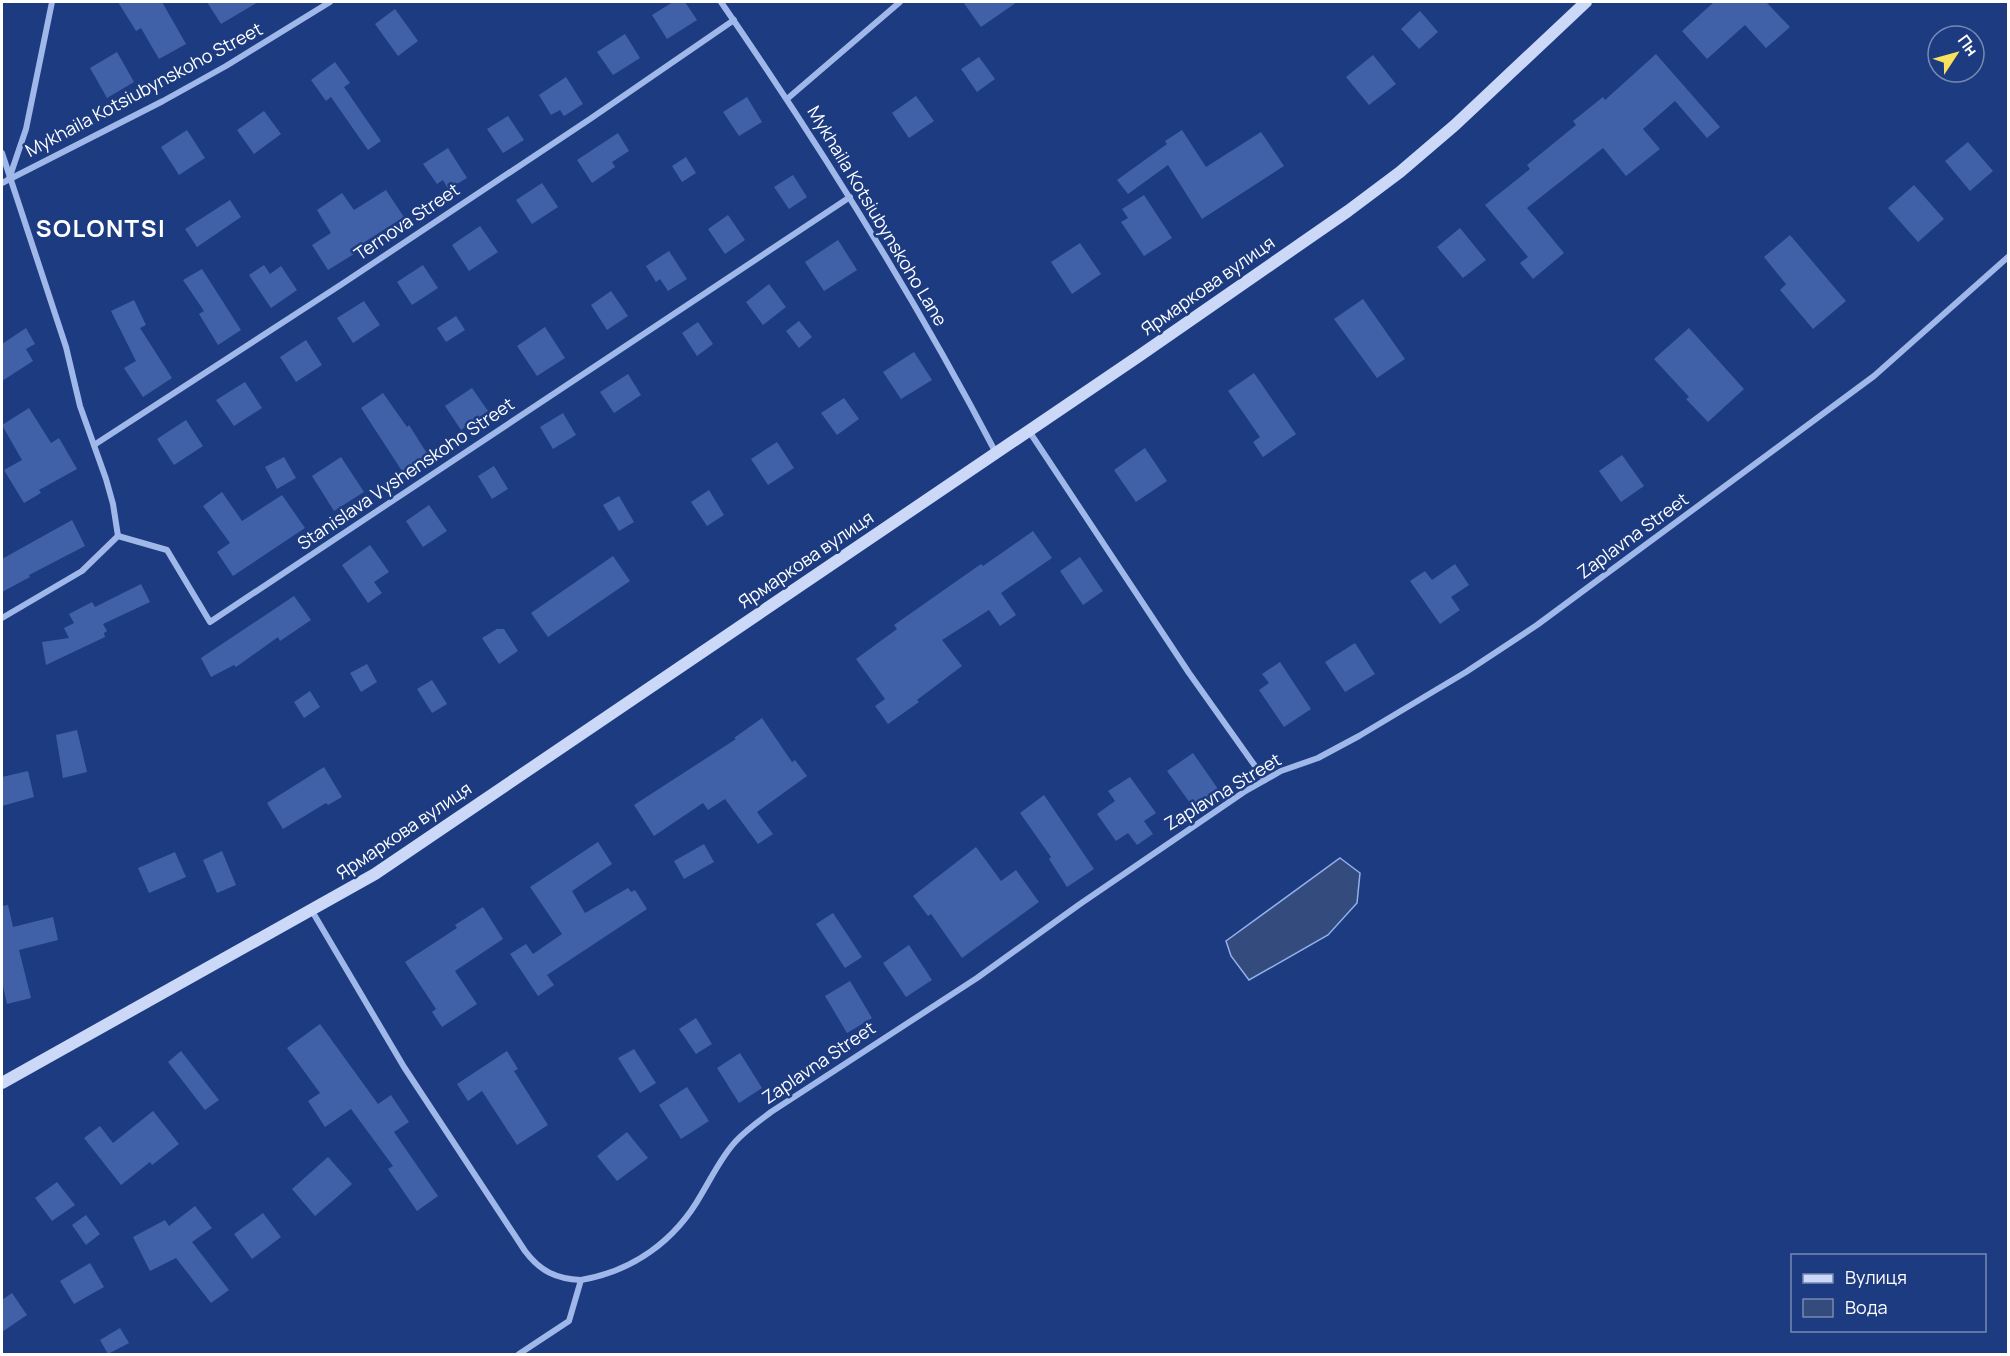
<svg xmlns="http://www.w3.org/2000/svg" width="2010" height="1356" viewBox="0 0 2010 1356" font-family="Manrope,sans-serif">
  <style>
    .water { fill: #344b7e; stroke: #93b0eb; stroke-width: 1.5 }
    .building { fill: #4061a8 }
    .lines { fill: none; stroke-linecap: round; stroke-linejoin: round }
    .street { stroke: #a0b7e9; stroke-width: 6 }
    .secondary { stroke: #cbd8f7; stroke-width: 12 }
    .labels { text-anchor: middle; stroke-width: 5; stroke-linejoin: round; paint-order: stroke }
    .street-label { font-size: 18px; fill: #fff; stroke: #1c3b80 }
    .district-label { font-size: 24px; font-weight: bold; letter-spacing: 1.5px; fill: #fff; stroke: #1c3b80 }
  </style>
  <rect width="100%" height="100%" fill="#1c3b80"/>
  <polygon class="water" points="1340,858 1360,873 1357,903 1328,935 1249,980 1231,956 1226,941"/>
  <g class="building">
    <polygon points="118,2 162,2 186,44 159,59 141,28 136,31"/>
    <polygon points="207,2 258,2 221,24"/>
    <polygon points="673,2 685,2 697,20 667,39 652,15"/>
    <polygon points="963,2 1017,2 981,27"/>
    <polygon points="1714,2 1766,2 1790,27 1766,48 1745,25 1707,59 1682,31"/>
    <polygon points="395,9 418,41 398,56 375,24"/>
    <polygon points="1420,11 1438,32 1419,49 1401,29"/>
    <polygon points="625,34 640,58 613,75 597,52"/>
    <polygon points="117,52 134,82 107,98 90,68"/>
    <polygon points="1656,54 1720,127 1707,138 1675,101 1643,129 1660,149 1626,176 1603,148 1527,208 1564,253 1533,279 1520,263 1528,257 1485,205 1530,169 1527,165 1576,125 1573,121 1603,97 1605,100"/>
    <polygon points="1373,55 1396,84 1369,105 1346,77"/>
    <polygon points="979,57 995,79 977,92 961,69"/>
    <polygon points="335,62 350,83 344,87 381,141 368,150 331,97 326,101 311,80"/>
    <polygon points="566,77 583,104 564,116 560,110 551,115 539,95"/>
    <polygon points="916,96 934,121 909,138 892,113"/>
    <polygon points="747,97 762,122 739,136 723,112"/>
    <polygon points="264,111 281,134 254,154 237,130"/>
    <polygon points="508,116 524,140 503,153 487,129"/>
    <polygon points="187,130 205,158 179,175 161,147"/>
    <polygon points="1182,130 1206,167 1261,132 1284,166 1202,219 1168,165 1128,194 1117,180 1167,144 1165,141"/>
    <polygon points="618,133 629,151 612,162 615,167 592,183 577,160"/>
    <polygon points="1968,142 1993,171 1970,191 1945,161"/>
    <polygon points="448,148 467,178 448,189 443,180 437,184 423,164"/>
    <polygon points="686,157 696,173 682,182 672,166"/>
    <polygon points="793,175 807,197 789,209 774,187"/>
    <polygon points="542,183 558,207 532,224 516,200"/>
    <polygon points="1914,185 1944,219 1918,242 1888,208"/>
    <polygon points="386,190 404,217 352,250 354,254 328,270 312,245 331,233 317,210 342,193 354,210"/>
    <polygon points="1144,195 1172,238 1144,256 1121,222 1128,218 1122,209"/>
    <polygon points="230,200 241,217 197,247 185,229"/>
    <polygon points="728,215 745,240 725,254 708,229"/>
    <polygon points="480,226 498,252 469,271 452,245"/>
    <polygon points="1460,228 1486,260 1463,278 1437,247"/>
    <polygon points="1790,235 1846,301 1813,329 1780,290 1786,284 1764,257"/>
    <polygon points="838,240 857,270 824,291 805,262"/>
    <polygon points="1080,243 1101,274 1072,294 1051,262"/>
    <polygon points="669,251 687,279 668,291 660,279 656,282 646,266"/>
    <polygon points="264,265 270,274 281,266 297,290 271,308 249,275"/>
    <polygon points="423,265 438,288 412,305 397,282"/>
    <polygon points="202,269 241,330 218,345 199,314 204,311 183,280"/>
    <polygon points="769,284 786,307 763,325 746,302"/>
    <polygon points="611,291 628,316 607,330 591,305"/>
    <polygon points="1363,299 1405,359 1377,378 1334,319"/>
    <polygon points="134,300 146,325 140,328 172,378 143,397 124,368 136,361 111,311"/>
    <polygon points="364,301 380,325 353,343 337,318"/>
    <polygon points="456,316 465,330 446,342 437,328"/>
    <polygon points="799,321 812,337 799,348 786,331"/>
    <polygon points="698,322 713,344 697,356 682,333"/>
    <polygon points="545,327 565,358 537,376 517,346"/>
    <polygon points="26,328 35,344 26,349 33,361 2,381 2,344"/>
    <polygon points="1689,328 1744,389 1708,422 1686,399 1689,397 1654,359"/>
    <polygon points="306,340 322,365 296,382 280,357"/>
    <polygon points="914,352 932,380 901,399 883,372"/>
    <polygon points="1254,373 1296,434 1263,457 1253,442 1260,437 1228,391"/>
    <polygon points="628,374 641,395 614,413 600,392"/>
    <polygon points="245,382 262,408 234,426 216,400"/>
    <polygon points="472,388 488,411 461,430 445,406"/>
    <polygon points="383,393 407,427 409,425 428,455 402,471 361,408"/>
    <polygon points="844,398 859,419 837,435 821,413"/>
    <polygon points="29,408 51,443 59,438 77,469 39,490 41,493 24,503 4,470 22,460 2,425"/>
    <polygon points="563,413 576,435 553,449 540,427"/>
    <polygon points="186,420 203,446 174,465 157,439"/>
    <polygon points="777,442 794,468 768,485 751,459"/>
    <polygon points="1145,448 1167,481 1136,502 1114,470"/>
    <polygon points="1622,455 1644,486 1621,502 1599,471"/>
    <polygon points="284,457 296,478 277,489 265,467"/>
    <polygon points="341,457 364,492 334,511 312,476"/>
    <polygon points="494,466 508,489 492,499 478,476"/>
    <polygon points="709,490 724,515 707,526 691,502"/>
    <polygon points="222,492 242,521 282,495 305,528 233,576 217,552 230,543 203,506"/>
    <polygon points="619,496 634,522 619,531 603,505"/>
    <polygon points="429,505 447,531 423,547 406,521"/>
    <polygon points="72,520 85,546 29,575 30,577 2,592 2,559"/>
    <polygon points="1033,531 1052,558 1001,593 1016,615 1000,626 989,610 942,640 962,666 917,700 919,702 888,724 875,706 885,699 856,659 897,629 894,625 981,564 983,566"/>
    <polygon points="370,545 389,572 374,582 382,593 368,603 342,565"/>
    <polygon points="613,556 630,581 548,637 531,613"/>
    <polygon points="1080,557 1103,591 1083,605 1060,571"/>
    <polygon points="1455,564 1469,585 1451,597 1460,610 1440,624 1410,581 1425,571 1432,580"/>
    <polygon points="141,584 150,602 103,624 107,631 104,633 105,637 46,665 42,642 69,638 64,628 74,623 69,614 92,602 95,607"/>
    <polygon points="294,596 311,620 280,641 278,637 236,667 234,665 211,677 201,658"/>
    <polygon points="497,629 504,629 518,651 499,664 482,638"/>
    <polygon points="1355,643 1375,674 1345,692 1325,662"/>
    <polygon points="1280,662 1311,709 1284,727 1259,690 1269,683 1262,674"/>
    <polygon points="367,664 377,682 361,692 350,673"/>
    <polygon points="432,680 447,704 432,713 417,689"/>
    <polygon points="310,691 320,707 304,718 294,702"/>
    <polygon points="762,718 792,762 795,760 807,776 757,812 773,834 758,844 725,799 708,810 703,803 654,836 634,805 736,739 734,738"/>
    <polygon points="77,730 87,772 63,778 56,735"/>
    <polygon points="1193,753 1218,789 1193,807 1167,771"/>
    <polygon points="324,767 342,797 328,805 326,803 283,829 267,803"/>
    <polygon points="28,771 34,797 2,806 2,777"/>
    <polygon points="1130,777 1156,813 1144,821 1153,834 1137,845 1128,833 1116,841 1097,814 1115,801 1108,791"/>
    <polygon points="1044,795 1094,869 1067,887 1049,859 1051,857 1020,813"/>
    <polygon points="598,842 612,864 572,891 585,913 628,888 631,892 635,890 647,909 547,975 554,985 538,996 510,954 526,944 533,954 562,934 530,887"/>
    <polygon points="704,844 714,862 684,879 674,861"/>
    <polygon points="976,847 1001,881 1016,870 1039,902 962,958 931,914 928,916 913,896"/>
    <polygon points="222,851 236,885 217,893 203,860"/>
    <polygon points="175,852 186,877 149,893 138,868"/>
    <polygon points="8,905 13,927 53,917 58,940 19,950 31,998 7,1004 2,982 2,906"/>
    <polygon points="483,907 503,939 455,971 477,1004 442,1027 432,1012 436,1009 405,962 457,928 455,925"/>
    <polygon points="833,913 862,957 845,968 816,924"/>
    <polygon points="909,945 932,980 906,997 883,963"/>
    <polygon points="850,981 872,1018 847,1033 825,996"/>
    <polygon points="696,1018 712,1044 696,1054 679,1029"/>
    <polygon points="320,1024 378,1104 391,1095 409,1122 394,1132 438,1196 417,1211 388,1169 393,1166 351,1109 325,1127 308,1101 320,1093 287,1048"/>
    <polygon points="634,1049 656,1083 640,1093 618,1058"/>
    <polygon points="181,1051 219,1100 205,1110 168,1062"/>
    <polygon points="507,1051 518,1069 514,1071 548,1125 517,1145 482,1091 468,1101 457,1084"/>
    <polygon points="740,1053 762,1088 739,1103 717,1068"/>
    <polygon points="687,1087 709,1121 681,1139 659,1105"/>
    <polygon points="153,1111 179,1144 152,1165 150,1162 121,1185 84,1138 100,1126 113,1143"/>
    <polygon points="627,1132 648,1158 617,1181 597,1156"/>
    <polygon points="328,1157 352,1184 315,1216 292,1189"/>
    <polygon points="57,1182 75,1205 52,1221 35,1198"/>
    <polygon points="195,1206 212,1228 192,1242 229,1290 211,1303 176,1258 150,1271 133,1237 165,1220 169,1226"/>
    <polygon points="263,1213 281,1237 252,1259 234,1234"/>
    <polygon points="86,1215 100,1234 86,1245 72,1225"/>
    <polygon points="90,1263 104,1287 74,1304 60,1281"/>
    <polygon points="12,1293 27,1315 2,1332 2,1300"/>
    <polygon points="120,1328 129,1343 108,1354 100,1340"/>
  </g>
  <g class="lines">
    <g class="street">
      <path d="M721,2c100,145 193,294 275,451"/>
      <polyline points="787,99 900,2"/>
      <polyline points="2,153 66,347 80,406 106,479 113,504 118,536"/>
      <polyline points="9,179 26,129 52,2"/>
      <polyline points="2,183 163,101 226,66 330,2"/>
      <polyline points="1029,431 1189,673 1265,780"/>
      <polyline points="94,445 342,284 590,119 734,20"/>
      <polyline points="2,618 82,571 118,536 167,550 210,622 850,197"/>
      <path d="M312,911l92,156 121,184c15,20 31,28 56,29"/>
      <path d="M519,1354l50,-33 12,-41c52,-9 94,-39 120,-85 11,-18 20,-38 35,-54 10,-11 23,-20 35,-29l206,-134 103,-74 164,-112 37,-21 37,-13 41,-22 107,-64 71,-47 337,-249 134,-119"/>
    </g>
    <polyline class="secondary" points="2,1083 375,874 1139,356 1348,211 1400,172 1455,125 1586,2"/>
  </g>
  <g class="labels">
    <g class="street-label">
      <text transform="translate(144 90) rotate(-28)" y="6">Mykhaila Kotsiubynskoho Street</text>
      <text transform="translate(877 216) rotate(59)" y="6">Mykhaila Kotsiubynskoho Lane</text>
      <text transform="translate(407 222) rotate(-34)" y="6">Ternova Street</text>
      <text transform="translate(1208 286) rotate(-35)" y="6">Ярмаркова вулиця</text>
      <text transform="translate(406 474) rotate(-34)" y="6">Stanislava Vyshenskoho Street</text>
      <text transform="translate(1633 536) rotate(-36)" y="6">Zaplavna Street</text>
      <text transform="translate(806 560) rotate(-34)" y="6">Ярмаркова вулиця</text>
      <text transform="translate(1223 792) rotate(-31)" y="6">Zaplavna Street</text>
      <text transform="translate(404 831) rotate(-34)" y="6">Ярмаркова вулиця</text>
      <text transform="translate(819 1063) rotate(-34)" y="6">Zaplavna Street</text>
    </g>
    <g class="district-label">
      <text x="101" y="237">SOLONTSI</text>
    </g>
  </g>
  <rect width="2010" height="1356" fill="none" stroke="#ffffff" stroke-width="6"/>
  <rect x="1791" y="1254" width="195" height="78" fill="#1c3b80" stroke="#7789b3" stroke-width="1.5"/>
  <rect x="1803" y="1274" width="30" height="9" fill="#cbd8f7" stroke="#7789b3" stroke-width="1.5"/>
  <text x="1845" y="1284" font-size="18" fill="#ffffff">Вулиця</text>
  <rect x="1803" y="1299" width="30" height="18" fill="#344b7e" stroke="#7789b3" stroke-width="1.5"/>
  <text x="1845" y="1314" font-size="18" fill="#ffffff">Вода</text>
  <g transform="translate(1956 54) rotate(54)"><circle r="28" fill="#1c3b80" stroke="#7789b3" stroke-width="1.5"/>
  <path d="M0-4.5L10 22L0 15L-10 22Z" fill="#fae15d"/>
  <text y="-9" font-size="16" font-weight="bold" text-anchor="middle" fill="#ffffff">Пн</text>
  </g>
</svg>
